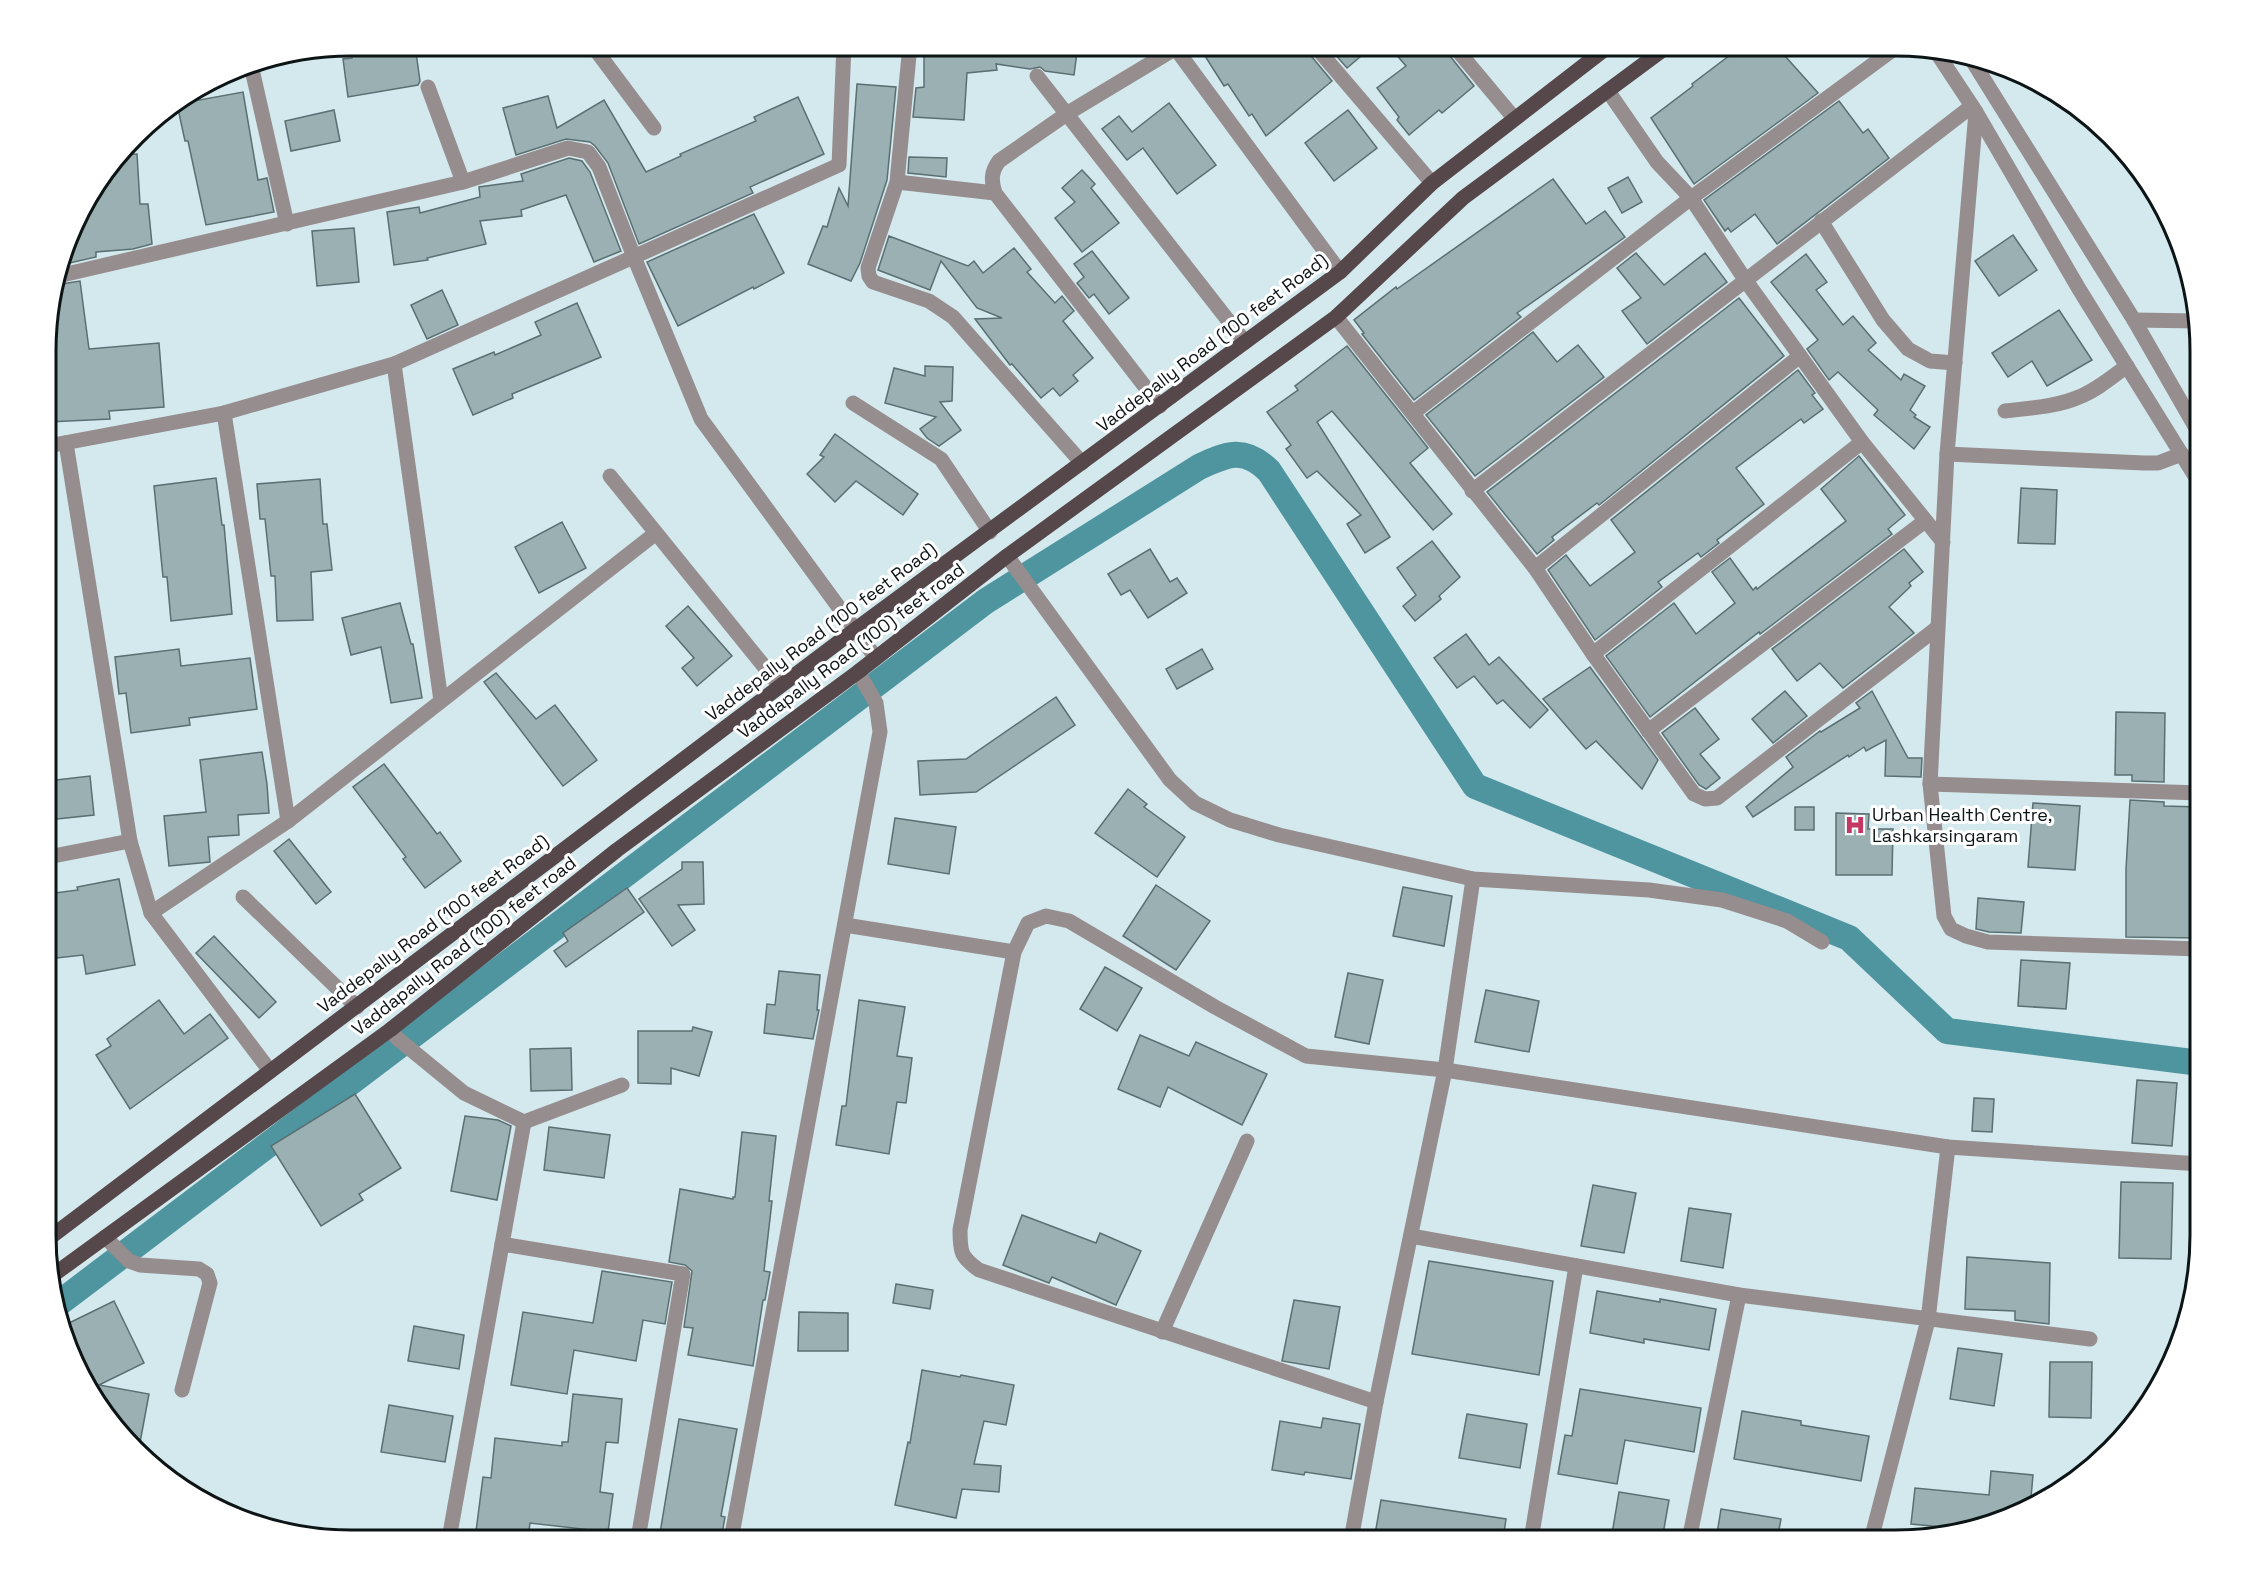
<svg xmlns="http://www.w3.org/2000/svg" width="2246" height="1585" viewBox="0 0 2246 1585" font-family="'Space Grotesk',sans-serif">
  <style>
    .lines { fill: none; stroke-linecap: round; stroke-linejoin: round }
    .canal { stroke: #4f95a0; stroke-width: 26 }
    .building { fill: #9ab0b3; stroke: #5a6f72; stroke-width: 1.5 }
    .minor { stroke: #968d8f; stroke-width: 15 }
    .major { stroke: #56474a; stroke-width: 15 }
    .labels { text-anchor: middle; stroke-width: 6; stroke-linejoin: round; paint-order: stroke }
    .street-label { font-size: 18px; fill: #0c1415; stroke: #fff }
    .poi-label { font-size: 18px; fill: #0c1415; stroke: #fff; text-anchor: start }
    .rim { fill: none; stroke: #0c1415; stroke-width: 3 }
  </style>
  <rect width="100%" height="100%" fill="#d3e9ed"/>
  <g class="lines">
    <path class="canal" d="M58,1304l928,-703 213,-134c28,-13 45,-21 70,4l206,315 374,152 98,93 253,32"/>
  </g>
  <g class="building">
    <polygon points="415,45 420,81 418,85 348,97 343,59 352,58 351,50 372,47 373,52"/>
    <polygon points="924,45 1078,45 1074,75 1045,71 1040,67 1030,69 996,64 997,70 967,73 964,120 913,117 916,88 924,87"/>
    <polygon points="1198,45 1304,45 1307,51 1332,81 1266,136 1252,114 1249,116 1228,84 1224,86"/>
    <polygon points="1327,45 1374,45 1347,68"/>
    <polygon points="1388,45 1443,45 1446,51 1474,86 1442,113 1439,110 1409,135 1397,120 1399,117 1377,88 1406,66"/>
    <polygon points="1742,46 1776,46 1818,93 1694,184 1651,118 1693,86 1692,84"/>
    <polygon points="857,84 896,87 887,180 860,263 851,281 808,264 823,226 827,227 839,188 848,206"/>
    <polygon points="243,92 258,180 267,178 274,212 206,225 188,141 185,141 177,104"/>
    <polygon points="548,96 557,128 604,100 646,172 681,156 680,154 756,121 754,117 798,97 824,154 750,187 753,193 639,244 608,163 595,146 590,142 566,139 516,155 503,108"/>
    <polygon points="1839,101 1863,133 1868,129 1889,158 1777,244 1755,214 1731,232 1728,228 1725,231 1704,200"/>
    <polygon points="1169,103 1216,165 1177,194 1143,148 1127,160 1102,129 1119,116 1132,132"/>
    <polygon points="334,110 340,141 291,151 285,121"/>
    <polygon points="1348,110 1377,148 1334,181 1305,143"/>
    <polygon points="137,154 140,204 148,204 152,244 133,249 96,252 96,257 61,265 77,215 122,155"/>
    <polygon points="909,157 947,158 946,177 908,173"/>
    <polygon points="569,158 582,161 590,172 621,251 594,262 566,195 521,210 522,216 480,221 486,244 427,258 428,260 394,265 387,212 419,207 420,213 480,197 479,187 523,181 521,174"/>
    <polygon points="1082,170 1095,184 1091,188 1119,223 1082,252 1055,218 1075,202 1062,188"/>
    <polygon points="1628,177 1642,202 1622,213 1608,188"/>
    <polygon points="1553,179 1586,224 1605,211 1625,237 1517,313 1521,317 1414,400 1362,334 1364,333 1354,320 1396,287 1397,289"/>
    <polygon points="754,214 784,273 754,289 753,287 678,326 647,262"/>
    <polygon points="354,228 359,282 317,286 312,231"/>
    <polygon points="2013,235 2037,270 1999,296 1975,261"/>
    <polygon points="889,236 968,266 974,261 983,273 1014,248 1031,269 1027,272 1055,303 1062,296 1074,311 1063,321 1093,358 1073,375 1078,381 1060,396 1053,388 1041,398 1012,364 1010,365 975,319 1002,318 977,308 941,261 930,290 878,270"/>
    <polygon points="1092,251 1129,298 1109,314 1094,294 1089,298 1077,283 1084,277 1074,264"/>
    <polygon points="1636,253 1664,285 1705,253 1727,282 1647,344 1622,311 1641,298 1617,268"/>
    <polygon points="1806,254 1827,282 1816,290 1843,325 1853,316 1876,343 1868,350 1901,380 1904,374 1925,386 1910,410 1916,415 1914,417 1930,427 1914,449 1874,415 1878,410 1838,372 1829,380 1807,349 1818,340 1771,282"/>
    <polygon points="80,281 89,349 159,343 164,407 109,411 110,419 48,422 48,311 55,285"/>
    <polygon points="442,290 458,325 427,339 411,305"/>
    <polygon points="1739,298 1784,356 1599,505 1597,503 1552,537 1554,540 1537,554 1487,492"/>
    <polygon points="577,303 601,357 512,394 513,398 473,415 453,369 494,352 495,355 541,335 535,322"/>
    <polygon points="2059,310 2092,360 2047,386 2032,361 2008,377 1992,353"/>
    <polygon points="1533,332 1557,362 1578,345 1604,377 1475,476 1426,415"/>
    <polygon points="1347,346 1428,448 1410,463 1452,514 1433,530 1332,411 1317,422 1390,537 1365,553 1347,524 1361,515 1317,471 1307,478 1286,449 1291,445 1267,412 1298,390 1295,386"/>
    <polygon points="925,366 953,367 952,401 940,402 961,430 939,446 927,438 920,429 936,417 885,403 894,368 925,376"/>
    <polygon points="1798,370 1815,393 1812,395 1823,409 1804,423 1801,419 1736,468 1764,504 1717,540 1719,543 1701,557 1698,553 1658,582 1662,587 1595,640 1548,570 1566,555 1590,586 1635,552 1611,520"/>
    <polygon points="835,434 918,494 903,515 856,481 835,502 807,474 824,457 820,455"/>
    <polygon points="1859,456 1905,515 1888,529 1892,534 1760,634 1759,632 1650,717 1606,656 1674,603 1696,634 1735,603 1712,572 1730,558 1753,590 1756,587 1757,589 1846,521 1821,489"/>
    <polygon points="216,478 222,525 224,525 232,614 171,621 167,577 163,577 154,486"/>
    <polygon points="320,479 323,524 327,524 332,570 311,572 313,620 277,621 275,576 271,576 265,519 260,519 257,484"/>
    <polygon points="2021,488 2057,490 2055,544 2018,543"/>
    <polygon points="562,522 586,568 539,593 515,547"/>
    <polygon points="1432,541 1460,577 1439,596 1441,599 1415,621 1403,606 1416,595 1397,568"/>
    <polygon points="1150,549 1170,582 1177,578 1187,593 1148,618 1130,590 1121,595 1108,574"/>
    <polygon points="1904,549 1923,572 1909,583 1911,586 1889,607 1914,633 1843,688 1820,663 1797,681 1772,649"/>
    <polygon points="400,603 411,644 413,644 422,698 391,703 381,647 351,655 342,618"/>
    <polygon points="688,606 732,656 697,686 682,668 694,658 666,626"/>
    <polygon points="1466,634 1489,665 1499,657 1548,710 1530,728 1503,700 1497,704 1474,676 1457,688 1434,658"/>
    <polygon points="179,649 181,666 250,658 257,709 189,718 190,725 131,733 126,693 119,694 115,657"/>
    <polygon points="1202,649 1213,669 1177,689 1166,669"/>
    <polygon points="1590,667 1658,760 1642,789 1596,741 1586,749 1543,699"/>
    <polygon points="496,673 536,719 555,705 597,760 563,786 484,682"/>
    <polygon points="1785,691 1807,716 1773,743 1752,719"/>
    <polygon points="1872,691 1908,758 1922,758 1921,777 1885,776 1886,740 1866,751 1864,747 1849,757 1848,755 1753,817 1746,807 1793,767 1786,757 1820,731 1821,732 1860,708 1856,703"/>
    <polygon points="1056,697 1075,725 976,792 920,795 918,761 966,759"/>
    <polygon points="1695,708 1719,739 1700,754 1720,778 1706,789 1699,785 1662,733"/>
    <polygon points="2116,712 2165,713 2164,782 2132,781 2132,775 2115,775"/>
    <polygon points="262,752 267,784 269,813 238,815 239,835 208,837 210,862 169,866 164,816 206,812 200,760"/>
    <polygon points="384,764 437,834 440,832 461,861 425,888 403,859 406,857 353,787"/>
    <polygon points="90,776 94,815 48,820 48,781"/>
    <polygon points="1128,789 1147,804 1144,807 1185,837 1157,877 1095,833"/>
    <polygon points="2130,800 2164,802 2164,806 2200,807 2200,938 2126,937 2126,869"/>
    <polygon points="2033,803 2080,806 2075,870 2028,867"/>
    <rect x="1795" y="807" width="19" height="23"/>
    <polygon points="1836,813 1869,814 1868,829 1893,829 1892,875 1836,875"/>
    <polygon points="895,818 956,827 949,874 888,864"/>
    <polygon points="289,839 331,892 316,904 274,851"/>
    <polygon points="682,862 703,862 704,904 678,905 695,930 672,946 639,899 682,869"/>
    <polygon points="119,879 135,965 86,974 83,955 48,959 48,894 78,890 77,887"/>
    <polygon points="1156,885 1210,921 1176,970 1123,936"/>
    <polygon points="1403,887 1452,896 1444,946 1393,936"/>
    <polygon points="627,888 644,912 566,967 554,951 568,941 563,933"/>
    <polygon points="1978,898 2024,902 2021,933 1989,932 1976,929"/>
    <polygon points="214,936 276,1002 259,1018 196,953"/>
    <polygon points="2021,960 2070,963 2066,1009 2018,1006"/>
    <polygon points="1105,967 1142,988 1117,1031 1080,1009"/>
    <polygon points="779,971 820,975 817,1010 819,1010 813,1039 764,1033 767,1004 775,1005"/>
    <polygon points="1348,973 1383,980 1369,1044 1335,1037"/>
    <polygon points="1486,990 1539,1001 1529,1052 1475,1042"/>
    <polygon points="159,1000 184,1034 210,1014 228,1038 130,1109 96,1055 111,1046 107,1039"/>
    <polygon points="859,1000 905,1007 897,1056 912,1058 906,1103 897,1102 889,1154 836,1145 842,1106 846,1106"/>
    <polygon points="693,1027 712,1032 699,1076 671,1068 671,1084 638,1083 638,1031 692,1031"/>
    <polygon points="1140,1035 1189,1056 1196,1042 1267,1074 1242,1125 1168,1087 1160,1107 1118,1089"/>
    <polygon points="571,1048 572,1090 531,1091 530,1049"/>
    <polygon points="2137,1080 2177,1083 2172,1146 2132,1143"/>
    <polygon points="355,1094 401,1168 359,1194 363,1200 321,1226 271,1146"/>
    <polygon points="1974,1098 1994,1099 1992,1132 1972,1131"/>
    <polygon points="465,1116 498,1120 511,1126 497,1200 451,1191"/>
    <polygon points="549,1127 610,1135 604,1178 544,1170"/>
    <polygon points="742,1132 776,1136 769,1201 772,1201 764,1271 770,1272 765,1300 763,1300 753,1366 688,1355 693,1328 684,1327 692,1271 685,1265 669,1262 680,1189 733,1199 733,1197 735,1197"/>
    <polygon points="2121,1182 2173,1183 2171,1259 2119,1258"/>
    <polygon points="1593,1185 1636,1193 1624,1253 1581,1246"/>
    <polygon points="1689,1208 1731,1214 1723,1268 1681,1261"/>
    <polygon points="1022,1215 1096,1243 1100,1233 1141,1251 1116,1305 1052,1277 1049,1283 1003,1265"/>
    <polygon points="1967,1257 2050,1263 2049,1324 2015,1320 2015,1311 1965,1309"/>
    <polygon points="1429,1261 1553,1281 1539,1375 1412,1354"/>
    <polygon points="602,1271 672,1282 665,1324 643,1320 636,1361 574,1350 567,1394 511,1385 523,1312 593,1323"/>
    <polygon points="896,1284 933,1290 930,1309 893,1303"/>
    <polygon points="1597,1291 1660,1302 1660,1299 1716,1309 1709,1350 1644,1339 1644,1343 1590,1333"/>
    <polygon points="1294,1300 1340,1307 1329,1369 1282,1361"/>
    <polygon points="114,1301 144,1363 99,1385 149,1394 139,1448 86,1387 65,1325"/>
    <polygon points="799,1312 848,1313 848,1351 798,1351"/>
    <polygon points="414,1326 464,1335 459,1369 408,1361"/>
    <polygon points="1958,1348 2002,1354 1994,1406 1950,1399"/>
    <polygon points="2050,1362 2092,1362 2091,1418 2049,1417"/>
    <polygon points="922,1370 960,1377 961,1375 1014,1385 1006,1425 984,1421 974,1464 1001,1466 999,1492 962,1489 956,1518 895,1505 908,1442 910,1443"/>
    <polygon points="1580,1389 1701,1408 1694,1452 1625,1440 1617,1484 1558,1474 1565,1435 1572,1436"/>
    <polygon points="573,1394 622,1399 618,1443 606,1442 600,1492 613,1494 608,1532 530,1523 528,1539 475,1539 483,1477 491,1478 495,1438 562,1446 562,1442 568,1442"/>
    <polygon points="389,1405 453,1416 445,1462 381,1452"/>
    <polygon points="1742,1411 1801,1421 1801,1425 1869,1436 1861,1481 1734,1459"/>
    <polygon points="1467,1414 1527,1424 1520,1468 1459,1458"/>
    <polygon points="1323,1418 1360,1424 1351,1479 1305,1472 1304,1475 1272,1470 1280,1421 1321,1428"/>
    <polygon points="679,1419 737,1429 721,1516 725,1517 721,1540 659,1539"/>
    <polygon points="1991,1471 2033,1475 2030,1509 1974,1530 1911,1524 1915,1488 1989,1495"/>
    <polygon points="1619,1492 1669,1500 1662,1540 1645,1540 1612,1534"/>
    <polygon points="1381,1500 1506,1519 1503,1540 1374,1540"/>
    <polygon points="1721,1509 1781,1519 1777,1540 1716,1540"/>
  </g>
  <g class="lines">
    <g class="minor">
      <polyline points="592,45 654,128"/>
      <polyline points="910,45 897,182 868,268 869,276 873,282 929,301 953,317 1082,463"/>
      <polyline points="1314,45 1432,183"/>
      <polyline points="1453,45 1514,118"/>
      <polyline points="1176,49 1340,272"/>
      <polyline points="1935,50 1976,112 2079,289 2200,484"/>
      <polyline points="1970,57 2134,320 2200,435"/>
      <polyline points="251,65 287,224"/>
      <polyline points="1037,76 1245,342"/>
      <polyline points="428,87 463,182"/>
      <polyline points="1608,91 1657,162 1691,198 1746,281 1862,442 1943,542"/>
      <polyline points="1976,112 1947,454 1930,784 1944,916 1951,929 1966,936 1988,942 2200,949"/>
      <polyline points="897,182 995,193"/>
      <polyline points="1821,221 1883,320 1908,349 1930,361 1955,363"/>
      <polyline points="58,276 463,182 568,148 588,152 599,167 634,257 701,419 876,658"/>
      <polyline points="1336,317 1535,568 1593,654 1694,794 1705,799 1717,798 1937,628"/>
      <polyline points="2134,320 2198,321"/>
      <polyline points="394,364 441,701"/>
      <polyline points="853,403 941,459 990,532"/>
      <path d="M1160,406l-165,-213c-4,-13 -4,-21 4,-32l69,-48 113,-68"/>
      <path d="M2005,411c24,-3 51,-4 74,-14 18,-7 33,-20 48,-31"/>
      <polyline points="224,413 288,821"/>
      <polyline points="1413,413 1691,198 1898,46"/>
      <polyline points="66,443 130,841 151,913 270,1071"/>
      <polyline points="48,446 224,413 394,364 839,165 844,45"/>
      <polyline points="1947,454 2144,463 2158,463 2182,454"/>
      <polyline points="610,476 780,686"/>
      <polyline points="1472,491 1972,106"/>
      <polyline points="1007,556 1170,780 1195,803 1230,820 1279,835 1473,879 1649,890 1722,900 1787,921 1822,942"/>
      <polyline points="1535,568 1800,356"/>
      <polyline points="1593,654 1862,442"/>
      <polyline points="1648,731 1925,521"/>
      <polyline points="1930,784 2200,793"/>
      <polyline points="48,857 130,841"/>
      <polyline points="243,897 357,1007"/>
      <polyline points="151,913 288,821 656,533"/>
      <polyline points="845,925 1014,952"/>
      <polyline points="390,1030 398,1039 464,1093 524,1122 622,1085"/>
      <polyline points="1411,1236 1739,1295 2090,1339"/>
      <polyline points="105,1237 129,1261 140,1265 199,1269 207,1274 210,1283 182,1390"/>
      <polyline points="502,1244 683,1274 638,1539"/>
      <polyline points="1162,1332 1247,1141"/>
      <path d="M1376,1402l-397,-132c-18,-13 -19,-17 -19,-40l54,-278 14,-29 18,-7 23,5 146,86 91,49 139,14 503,77 252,17"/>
      <polyline points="449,1539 524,1122"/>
      <polyline points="731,1540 880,732 876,703 858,672"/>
      <polyline points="1351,1540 1376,1402 1445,1070 1473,879"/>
      <polyline points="1531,1540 1576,1266"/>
      <polyline points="1689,1540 1739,1295"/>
      <polyline points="1871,1540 1928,1320 1948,1147"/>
    </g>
    <g class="major">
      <polyline points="48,1239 856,629 1340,272 1432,183 1609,46"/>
      <polyline points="49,1278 390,1030 617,850 858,672 1007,556 1336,317 1463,198 1668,46"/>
    </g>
  </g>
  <defs>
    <g id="hospital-bare" transform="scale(1.62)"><path d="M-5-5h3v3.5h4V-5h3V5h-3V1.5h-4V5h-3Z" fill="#c43663" stroke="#fff" stroke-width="2.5" paint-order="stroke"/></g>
  </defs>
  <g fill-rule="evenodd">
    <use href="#hospital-bare" x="1855" y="825"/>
  </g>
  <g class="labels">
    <g class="street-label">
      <text transform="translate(1212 343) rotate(-37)" y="6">Vaddepally Road (100 feet Road)</text>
      <text transform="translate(821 632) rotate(-37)" y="6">Vaddepally Road (100 feet Road)</text>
      <text transform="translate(851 651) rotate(-37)" y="6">Vaddapally Road (100) feet road</text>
      <text transform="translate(433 924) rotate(-37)" y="6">Vaddepally Road (100 feet Road)</text>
      <text transform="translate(464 946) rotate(-38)" y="6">Vaddapally Road (100) feet road</text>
    </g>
    <g class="poi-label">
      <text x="1872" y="821">Urban Health Centre,<tspan x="1872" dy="21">Lashkarsingaram</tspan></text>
    </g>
  </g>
  <path d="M0 0H2246V1585H0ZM351 56H1895A295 295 0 0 1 2190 351V1235A295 295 0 0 1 1895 1530H351A295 295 0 0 1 56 1235V351A295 295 0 0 1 351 56Z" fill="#fff" fill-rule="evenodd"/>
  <path class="rim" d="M351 56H1895A295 295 0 0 1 2190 351V1235A295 295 0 0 1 1895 1530H351A295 295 0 0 1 56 1235V351A295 295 0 0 1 351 56Z"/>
</svg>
